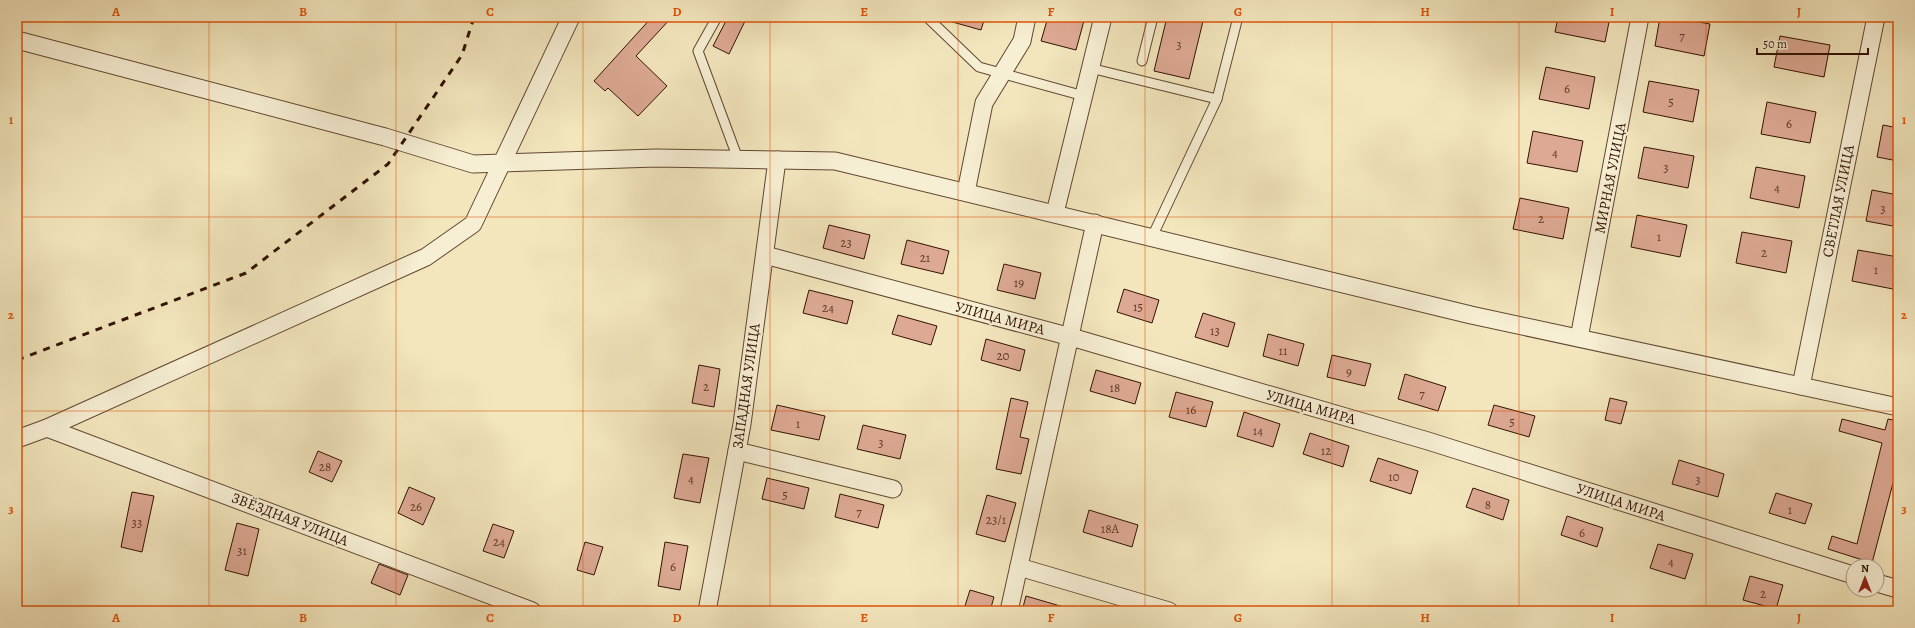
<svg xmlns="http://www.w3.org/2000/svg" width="1915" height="628" viewBox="0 0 1915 628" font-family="Alegreya,serif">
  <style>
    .building { fill: #dda994; stroke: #321201 }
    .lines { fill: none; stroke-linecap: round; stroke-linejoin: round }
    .service-casing { stroke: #624730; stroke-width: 11 }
    .minor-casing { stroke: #624730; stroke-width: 19 }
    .service { stroke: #f7efd4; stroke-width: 9 }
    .minor { stroke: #f7efd4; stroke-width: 17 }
    .rail { stroke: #321201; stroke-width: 3; stroke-dasharray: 7 7; stroke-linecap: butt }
    .grid { fill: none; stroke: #df550b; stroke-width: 1; stroke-opacity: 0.55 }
    .labels { text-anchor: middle; stroke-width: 4; stroke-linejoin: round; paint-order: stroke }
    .number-label { font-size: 13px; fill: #5d3826 }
    .street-label { font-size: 15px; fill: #321201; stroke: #f7efd4 }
    .neatline { fill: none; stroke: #df550b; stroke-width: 1.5 }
    .grid-label { font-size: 13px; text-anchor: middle; font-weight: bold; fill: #df550b }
  </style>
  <rect width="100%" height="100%" fill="#f3e6bd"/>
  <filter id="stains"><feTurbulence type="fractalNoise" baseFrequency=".005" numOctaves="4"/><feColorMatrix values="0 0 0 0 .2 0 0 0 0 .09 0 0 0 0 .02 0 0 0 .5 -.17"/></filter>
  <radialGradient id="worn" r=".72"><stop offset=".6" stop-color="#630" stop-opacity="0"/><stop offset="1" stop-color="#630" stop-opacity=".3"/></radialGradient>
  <g class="building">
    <polygon points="652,17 672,17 636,56 667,86 638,116 608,88 605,91 594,81"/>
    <polygon points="728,17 747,17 729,54 713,46"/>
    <polygon points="949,17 985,17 981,30 949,21"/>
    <polygon points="1048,17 1085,17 1076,50 1041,41"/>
    <polygon points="1167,17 1204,17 1189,79 1154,71"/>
    <polygon points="1558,17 1610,17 1605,42 1555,32"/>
    <polygon points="1660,17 1672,17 1710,24 1704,56 1655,46"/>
    <polygon points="1780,36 1830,45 1824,77 1774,67"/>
    <polygon points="1546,67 1595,77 1589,109 1539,99"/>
    <polygon points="1649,81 1699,90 1693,122 1643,112"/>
    <polygon points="1767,102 1816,112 1810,143 1761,134"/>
    <polygon points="1883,125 1898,128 1898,161 1877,157"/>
    <polygon points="1533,131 1583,141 1577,172 1527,163"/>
    <polygon points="1644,147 1694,156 1688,188 1638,178"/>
    <polygon points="1756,167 1805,176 1799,208 1750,198"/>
    <polygon points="1872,190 1898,195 1898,227 1866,221"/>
    <polygon points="1520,198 1569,208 1563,239 1513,229"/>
    <polygon points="1637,215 1687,225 1680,257 1631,247"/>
    <polygon points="829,225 870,235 864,259 823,248"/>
    <polygon points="1742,232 1792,241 1786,273 1736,263"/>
    <polygon points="907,240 949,251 943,274 901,264"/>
    <polygon points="1858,250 1898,257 1898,290 1852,281"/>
    <polygon points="1004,264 1041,273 1035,299 997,290"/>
    <polygon points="1124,289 1159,300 1152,323 1117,312"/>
    <polygon points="809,290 853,301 847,324 803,313"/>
    <polygon points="1203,313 1235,323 1228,347 1195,337"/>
    <polygon points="898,315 937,326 931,345 892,334"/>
    <polygon points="1268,334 1304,344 1298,366 1263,356"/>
    <polygon points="986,339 1025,350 1020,371 981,360"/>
    <polygon points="1332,355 1371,364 1365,386 1327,377"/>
    <polygon points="699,365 720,369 714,407 692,403"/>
    <polygon points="1096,370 1141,383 1135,404 1090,391"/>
    <polygon points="1405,374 1446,387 1438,411 1398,399"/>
    <polygon points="1176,392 1213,402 1206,427 1169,417"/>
    <polygon points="1011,398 1028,402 1020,437 1029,439 1021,474 996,469"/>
    <polygon points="1610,398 1627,402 1621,424 1605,420"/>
    <polygon points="777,405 825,416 819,440 771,430"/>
    <polygon points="1494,405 1535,416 1529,437 1488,425"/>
    <polygon points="1244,412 1280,424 1273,447 1237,436"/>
    <polygon points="1842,419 1885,430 1888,419 1898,421 1898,464 1872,563 1828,549 1832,536 1857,544 1882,443 1839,431"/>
    <polygon points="863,425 906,435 900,459 857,449"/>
    <polygon points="1310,433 1349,446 1343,467 1303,454"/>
    <polygon points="318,451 342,461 332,482 309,472"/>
    <polygon points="683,454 709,458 700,503 674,498"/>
    <polygon points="1378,458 1418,471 1411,494 1370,481"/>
    <polygon points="1679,460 1724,474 1718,497 1672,484"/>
    <polygon points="767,478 809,488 804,509 762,499"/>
    <polygon points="409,487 435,498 423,525 398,513"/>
    <polygon points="1473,488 1509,500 1503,520 1466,507"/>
    <polygon points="132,492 154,496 142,552 121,547"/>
    <polygon points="1776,493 1812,504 1805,524 1769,513"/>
    <polygon points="840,494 884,505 878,528 835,517"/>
    <polygon points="987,495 1016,503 1005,542 976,534"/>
    <polygon points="1089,510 1138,525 1132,547 1083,532"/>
    <polygon points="1567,516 1603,528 1597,547 1561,535"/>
    <polygon points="237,523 259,529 248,576 225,570"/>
    <polygon points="493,524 514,531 504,558 483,551"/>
    <polygon points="585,542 603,547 594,575 577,570"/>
    <polygon points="665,542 688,546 680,590 658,586"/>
    <polygon points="1658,544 1693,554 1685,579 1650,568"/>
    <polygon points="379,564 408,575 400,595 371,583"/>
    <polygon points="1750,576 1783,585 1776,609 1743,600"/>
    <polygon points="970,590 994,597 990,611 972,611 964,609"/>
    <polygon points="1026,596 1067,608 1066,611 1022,611"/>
  </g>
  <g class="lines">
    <g class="service-casing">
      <g id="service">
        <polyline points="717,17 698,51 738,159"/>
        <polyline points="927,17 979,67 1084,96"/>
        <polyline points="1142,61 1153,17"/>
        <polyline points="1090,68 1217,99"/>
        <polyline points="1152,237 1217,99 1238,17"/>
      </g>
    </g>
    <g class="minor-casing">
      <g id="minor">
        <polyline points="17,40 385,137 473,164 656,158 835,161 1471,315 1898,407"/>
        <polyline points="966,192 984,103 1022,41 1027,17"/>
        <polyline points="1055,213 1103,17"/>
        <polyline points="765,255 1071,337 1428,441 1853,575"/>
        <polyline points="1579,338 1640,17"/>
        <polyline points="1801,386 1876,17"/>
        <polyline points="47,428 532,611"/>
        <polyline points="17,439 47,428 426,257 473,224 571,17"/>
        <polyline points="737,451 893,489"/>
        <polyline points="1019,567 1169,611"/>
        <polyline points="1877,583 1898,589"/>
        <polyline points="707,611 742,424 777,160"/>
        <polyline points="1009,611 1095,223"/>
      </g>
    </g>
    <use href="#service" class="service"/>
    <use href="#minor" class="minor"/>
    <polyline class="rail" points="17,360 246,273 388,164 462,55 474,17"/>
  </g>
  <path class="grid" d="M209,17v594M396,17v594M583,17v594M770,17v594M958,17v594M1145,17v594M1332,17v594M1519,17v594M1706,17v594M17,217h1881M17,411h1881"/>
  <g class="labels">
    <g class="number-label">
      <text x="1682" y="40">7</text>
      <text x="1179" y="49">3</text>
      <text x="1567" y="93">6</text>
      <text x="1671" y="106">5</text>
      <text x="1789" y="128">6</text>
      <text x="1555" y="157">4</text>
      <text x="1666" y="172">3</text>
      <text x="1777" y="192">4</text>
      <text x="1883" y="213">3</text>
      <text x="1541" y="223">2</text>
      <text x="1659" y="241">1</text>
      <text x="846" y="247">23</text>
      <text x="1764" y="257">2</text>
      <text x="925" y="262">21</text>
      <text x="1876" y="274">1</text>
      <text x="1019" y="287">19</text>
      <text x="1138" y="311">15</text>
      <text x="828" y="312">24</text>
      <text x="1215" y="335">13</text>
      <text x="1283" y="355">11</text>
      <text x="1003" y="360">20</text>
      <text x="1349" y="376">9</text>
      <text x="706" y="391">2</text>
      <text x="1115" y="392">18</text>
      <text x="1422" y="398">7</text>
      <text x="1191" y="414">16</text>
      <text x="1512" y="426">5</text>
      <text x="798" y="428">1</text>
      <text x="1258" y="435">14</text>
      <text x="881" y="447">3</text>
      <text x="1326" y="455">12</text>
      <text x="325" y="471">28</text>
      <text x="1394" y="481">10</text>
      <text x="691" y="483">4</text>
      <text x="1698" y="484">3</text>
      <text x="785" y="499">5</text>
      <text x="1488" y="509">8</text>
      <text x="416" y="511">26</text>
      <text x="1790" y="514">1</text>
      <text x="859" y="516">7</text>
      <text x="996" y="524">23/1</text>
      <text x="137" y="527">33</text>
      <text x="1110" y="533">18А</text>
      <text x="1582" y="537">6</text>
      <text x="499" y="546">24</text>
      <text x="242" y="555">31</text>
      <text x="1671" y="566">4</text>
      <text x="673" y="571">6</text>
      <text x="1763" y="598">2</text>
    </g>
    <g class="street-label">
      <text transform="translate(1610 178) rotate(-79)" y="5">МИРНАЯ УЛИЦА</text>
      <text transform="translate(1838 201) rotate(-79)" y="5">СВЕТЛАЯ УЛИЦА</text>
      <text transform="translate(1000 318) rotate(15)" y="5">УЛИЦА МИРА</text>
      <text transform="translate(746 386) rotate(-82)" y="5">ЗАПАДНАЯ УЛИЦА</text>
      <text transform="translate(1311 407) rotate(16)" y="5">УЛИЦА МИРА</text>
      <text transform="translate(1621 502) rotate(18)" y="5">УЛИЦА МИРА</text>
      <text transform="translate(290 519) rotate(21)" y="5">ЗВЁЗДНАЯ УЛИЦА</text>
    </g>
  </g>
  <rect width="1915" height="628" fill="none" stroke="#f3e6bd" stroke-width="44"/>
  <g transform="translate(1865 578)"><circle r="19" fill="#f7efd4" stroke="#a89780"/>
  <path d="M0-3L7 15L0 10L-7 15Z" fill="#8f2418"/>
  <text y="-6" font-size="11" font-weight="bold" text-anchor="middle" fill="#321201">N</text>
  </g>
  <path d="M1757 48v6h111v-6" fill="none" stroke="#321201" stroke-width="2"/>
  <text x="1763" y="48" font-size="12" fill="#321201" stroke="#f7efd4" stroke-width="3" paint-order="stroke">50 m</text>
  <rect x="22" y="22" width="1871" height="584" class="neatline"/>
  <g class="grid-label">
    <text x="116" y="16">A</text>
    <text x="303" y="16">B</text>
    <text x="490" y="16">C</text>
    <text x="677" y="16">D</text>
    <text x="864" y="16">E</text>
    <text x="1051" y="16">F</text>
    <text x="1238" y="16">G</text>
    <text x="1425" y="16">H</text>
    <text x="1612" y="16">I</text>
    <text x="1799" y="16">J</text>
    <text x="11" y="124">1</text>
    <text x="1904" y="124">1</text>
    <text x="11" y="319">2</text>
    <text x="1904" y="319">2</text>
    <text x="11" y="513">3</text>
    <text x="1904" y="513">3</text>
    <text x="116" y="622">A</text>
    <text x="303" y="622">B</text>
    <text x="490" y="622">C</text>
    <text x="677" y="622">D</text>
    <text x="864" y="622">E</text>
    <text x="1051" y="622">F</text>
    <text x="1238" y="622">G</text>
    <text x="1425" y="622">H</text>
    <text x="1612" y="622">I</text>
    <text x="1799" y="622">J</text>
  </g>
  <rect width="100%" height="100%" filter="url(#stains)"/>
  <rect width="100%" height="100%" fill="url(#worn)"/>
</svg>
